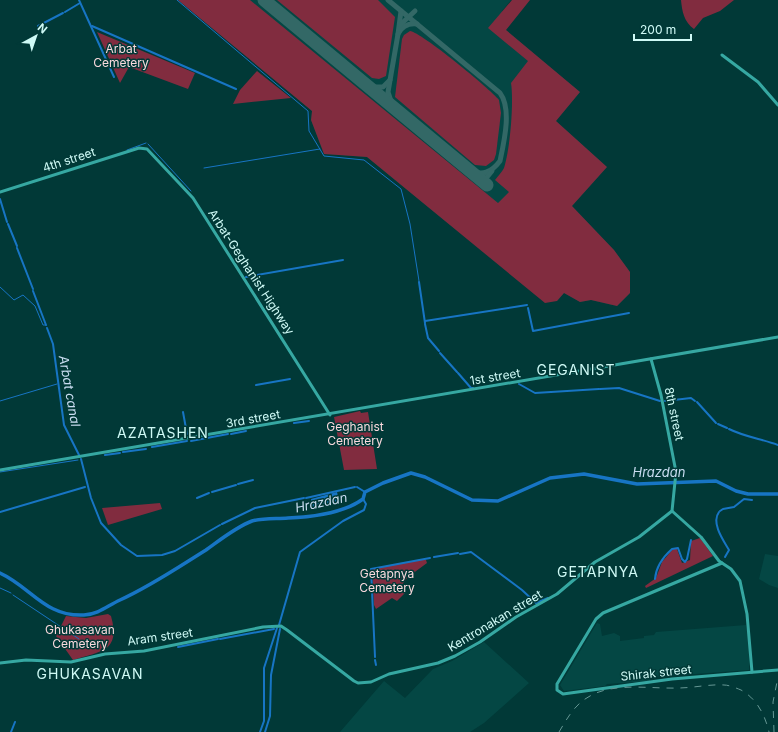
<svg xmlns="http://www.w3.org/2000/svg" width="778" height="732" viewBox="0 0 778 732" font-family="Inter,sans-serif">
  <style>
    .built { fill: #044744 }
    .green { fill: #812c3f }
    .water { fill: #1775c4 }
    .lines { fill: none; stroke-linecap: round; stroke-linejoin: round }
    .stream { stroke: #1775c4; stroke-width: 1 }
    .canal { stroke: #1775c4; stroke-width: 2 }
    .river { stroke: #1775c4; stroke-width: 3.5 }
    .taxiway { stroke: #336866; stroke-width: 5 }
    .runway { stroke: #336866; stroke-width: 13 }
    .secondary { stroke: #36a8a2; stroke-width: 3 }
    .rail { stroke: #659794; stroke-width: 1; stroke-dasharray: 7 7; stroke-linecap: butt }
    .labels { text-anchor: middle; stroke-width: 3; stroke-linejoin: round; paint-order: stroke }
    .park-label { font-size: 12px; fill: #f9d9dd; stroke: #013937 }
    .street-label { font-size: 12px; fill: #cffaf6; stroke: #013937 }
    .water-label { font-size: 13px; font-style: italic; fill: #c9ddf1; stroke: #013937 }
    .quarter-label { font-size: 14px; letter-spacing: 1px; fill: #cffaf6; stroke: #013937 }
  </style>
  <rect width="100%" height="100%" fill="#013937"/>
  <g class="built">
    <polygon points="178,0 511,0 502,11 513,20 506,30 580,92 556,121 607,167 572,206 614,250 630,272 630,293 617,306 591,300 580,302 564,293 557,301 450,225 367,157 324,154 311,120 312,111"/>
    <polygon points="765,554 778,556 778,588 769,585 759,579"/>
    <polygon points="597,623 600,624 602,636 614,633 620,636 620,641 644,638 644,636 654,635 656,632 746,625 749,641 749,670 654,677 650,679 650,681 607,684 605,686 564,691 560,685"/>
    <polygon points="484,642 529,683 484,723 470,732 340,732 384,681 405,698 433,669 452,661"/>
  </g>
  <g class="green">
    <path d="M178,0h72l248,203 11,-11 -14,-12c3,-4 7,-8 9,-12 6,-18 10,-66 7,-85l17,-22 -40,-33 24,-28h18l-24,30 74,62 -24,29 51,46 -35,39 42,44 16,22v21l-13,13 -26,-6 -11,2 -16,-9 -7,8 -12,2 -178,-146 -43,-3 -13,-34 1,-9z"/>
    <polygon points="277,0 378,0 395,17 386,76 379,79 372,78"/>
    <path d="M681,0h53l-14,11 -17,7 -9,11c-10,-7 -12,-18 -13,-29z"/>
    <path d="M410,31c11,1 80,58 89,69l2,13 -5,41 -2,6 -8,6 -11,-1 -80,-68 7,-58 2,-4z"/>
    <polygon points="97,32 195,73 188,89 129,67 120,83"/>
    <polygon points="257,71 291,98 233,104 240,90"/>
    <polygon points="360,411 361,413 368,412 377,469 344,470 334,417"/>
    <polygon points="160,503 162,509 108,525 102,508"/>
    <polygon points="700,538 713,556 646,588 645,586 656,578 662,562 673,549 677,549 682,563 690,560 691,541"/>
    <polygon points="418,560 426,560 427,563 408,577 400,587 405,593 397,601 392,598 376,609 374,605 372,569"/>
    <path d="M108,614l3,2c10,36 -10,35 -38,44l-17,-24 10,-20 20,2z"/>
  </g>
  <polygon class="water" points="337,492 339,501 312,507 311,499"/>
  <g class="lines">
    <g class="stream">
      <polyline points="177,0 308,111 309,131 324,156 364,160 401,189 410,224 419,281"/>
      <polyline points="148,144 191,191"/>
      <polyline points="127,150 146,143"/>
      <polyline points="204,168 320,149"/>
      <polyline points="0,287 14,300 23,295 35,306 43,325 46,325"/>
      <polyline points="0,401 57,384"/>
      <polyline points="0,472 78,460"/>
      <polyline points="0,588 11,593"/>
      <polyline points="13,595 79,639"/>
    </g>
    <g class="canal">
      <polyline points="79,0 114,77"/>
      <polyline points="65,12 80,3"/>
      <polyline points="38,26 63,13"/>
      <polyline points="92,26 236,89"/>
      <polyline points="0,199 7,222"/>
      <polyline points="8,224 17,246"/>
      <polyline points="17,248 33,289"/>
      <polyline points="246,277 343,260"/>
      <polyline points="419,282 425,323"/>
      <polyline points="33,291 46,325"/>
      <polyline points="528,308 533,331 629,313"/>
      <polyline points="425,321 527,305"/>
      <polyline points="425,324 428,338 439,351"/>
      <polyline points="47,328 53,344 64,425 80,457"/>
      <polyline points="440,353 457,372"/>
      <polyline points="458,373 471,388 473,388"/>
      <polyline points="519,384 535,393 599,389"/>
      <polyline points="256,385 290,379"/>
      <polyline points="600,389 619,388 660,401"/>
      <polyline points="665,401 691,398 695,401"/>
      <polyline points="697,402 716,423"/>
      <polyline points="183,412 187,434"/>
      <polyline points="294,423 309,421"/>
      <polyline points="718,424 727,428"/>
      <path d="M729,429c16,8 33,10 49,16"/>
      <polyline points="231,434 246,431"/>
      <polyline points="191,441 228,434"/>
      <polyline points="152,447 187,441"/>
      <polyline points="123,452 146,449"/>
      <polyline points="105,455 120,453"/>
      <polyline points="81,459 91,498 101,523 121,545 137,556 162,555 175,551 220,525"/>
      <polyline points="238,484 253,480"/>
      <polyline points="357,487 365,492"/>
      <polyline points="212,492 236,485"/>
      <polyline points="197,498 209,493"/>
      <polyline points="306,498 355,487"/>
      <polyline points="720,511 723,509 734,507 744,499 752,500"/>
      <polyline points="0,512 85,487"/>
      <path d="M719,512c-8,11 4,28 10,38l-4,7"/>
      <polyline points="222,524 255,508 304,498"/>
      <polyline points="460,554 471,552 522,590 536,603 548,598"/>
      <polyline points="434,557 458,553"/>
      <path d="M655,579c1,-13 8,-22 17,-30l6,-1 4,11 3,3 2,-3 4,-19"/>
      <polyline points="279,625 300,552 343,521 364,510 366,504 363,499"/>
      <polyline points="220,639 274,629"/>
      <polyline points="178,647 218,639"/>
      <polyline points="375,657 371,569 430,558"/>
      <polyline points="375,660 376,665"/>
      <polyline points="11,732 15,722"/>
      <polyline points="260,732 264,721 264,668 277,628"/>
      <polyline points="265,732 270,716 271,675 280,629"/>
    </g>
    <path class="river" d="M0,573c31,14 45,44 84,42 15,-1 23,-9 36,-15 31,-14 57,-32 86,-50 14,-10 30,-23 46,-29 11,-3 25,-2 36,-3 24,-1 56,-5 75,-19l2,-7 18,-9 28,-10 14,4 47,23 26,1 52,-23 34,-4 53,10 79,-3 20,10 12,3h30"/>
    <g class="taxiway">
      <path d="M388,0l112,93c12,16 4,49 0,68 -9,12 -18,15 -31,9"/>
      <path d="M401,11l-3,23c4,-8 10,-11 19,-10"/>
      <polyline points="400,25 415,11"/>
      <polyline points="369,87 383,87 390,80"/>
      <polyline points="393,107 388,92 398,34"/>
      <polyline points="483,182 492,171"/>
    </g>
    <polyline class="runway" points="264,0 487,185"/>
    <g class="secondary">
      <polyline points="722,55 758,82 778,105"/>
      <polyline points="0,192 139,148 147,149 193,198 330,415"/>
      <polyline points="651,359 661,395 676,472 672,511 701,537 719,561 731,569 740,581 747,614 752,672"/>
      <polyline points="0,470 778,337"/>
      <polyline points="722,563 603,613 596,619 557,684 557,690 563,694 672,679 778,670"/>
      <polyline points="0,663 26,660 71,662 105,654 144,651 263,627 281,626 287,630 354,681 358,683 371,682 389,674 438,663 455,656 480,642 516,617 557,594 595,562 639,537 672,511"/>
    </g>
    <g class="rail">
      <path d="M559,732c9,-15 16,-28 31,-36 24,-14 62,-7 88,-8 15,0 31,-4 46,-3 5,0 12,3 17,5 16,9 24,25 28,42"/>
      <polyline points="774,732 773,702 778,677"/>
    </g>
  </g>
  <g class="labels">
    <g class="park-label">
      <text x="121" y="53">Arbat<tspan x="121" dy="14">Cemetery</tspan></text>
      <text x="355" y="431">Geghanist<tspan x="355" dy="14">Cemetery</tspan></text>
      <text x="387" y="578">Getapnya<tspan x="387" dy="14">Cemetery</tspan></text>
      <text x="80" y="634">Ghukasavan<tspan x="80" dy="14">Cemetery</tspan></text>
    </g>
    <g class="street-label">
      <text transform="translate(69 160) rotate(-18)" y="4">4th street</text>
      <text transform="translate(251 272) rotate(57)" y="4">Arbat-Geghanist Highway</text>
      <text transform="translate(495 377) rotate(-9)" y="4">1st street</text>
      <text transform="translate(674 414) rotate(78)" y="4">8th street</text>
      <text transform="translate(253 419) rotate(-10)" y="4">3rd street</text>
      <text transform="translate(495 621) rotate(-31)" y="4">Kentronakan street</text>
      <text transform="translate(160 637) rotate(-8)" y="4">Aram street</text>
      <text transform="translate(656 673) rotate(-6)" y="4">Shirak street</text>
    </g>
    <g class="water-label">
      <text transform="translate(70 391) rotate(80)" y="5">Arbat canal</text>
      <text x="659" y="477">Hrazdan</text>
      <text transform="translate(321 502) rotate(-12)" y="5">Hrazdan</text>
    </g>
    <g class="quarter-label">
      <text x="576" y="375">GEGANIST</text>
      <text x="163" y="438">AZATASHEN</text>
      <text x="598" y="577">GETAPNYA</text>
      <text x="90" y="679">GHUKASAVAN</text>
    </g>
  </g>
  <g transform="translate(36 36) rotate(40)" stroke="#013937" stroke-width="3" paint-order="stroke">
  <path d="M0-3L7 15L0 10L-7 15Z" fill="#cffaf6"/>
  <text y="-6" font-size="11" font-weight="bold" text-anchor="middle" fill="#cffaf6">N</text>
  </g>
  <path d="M634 34v6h57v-6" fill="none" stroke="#cffaf6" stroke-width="2"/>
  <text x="640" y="34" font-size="12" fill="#cffaf6" stroke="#013937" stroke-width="3" paint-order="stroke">200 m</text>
</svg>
